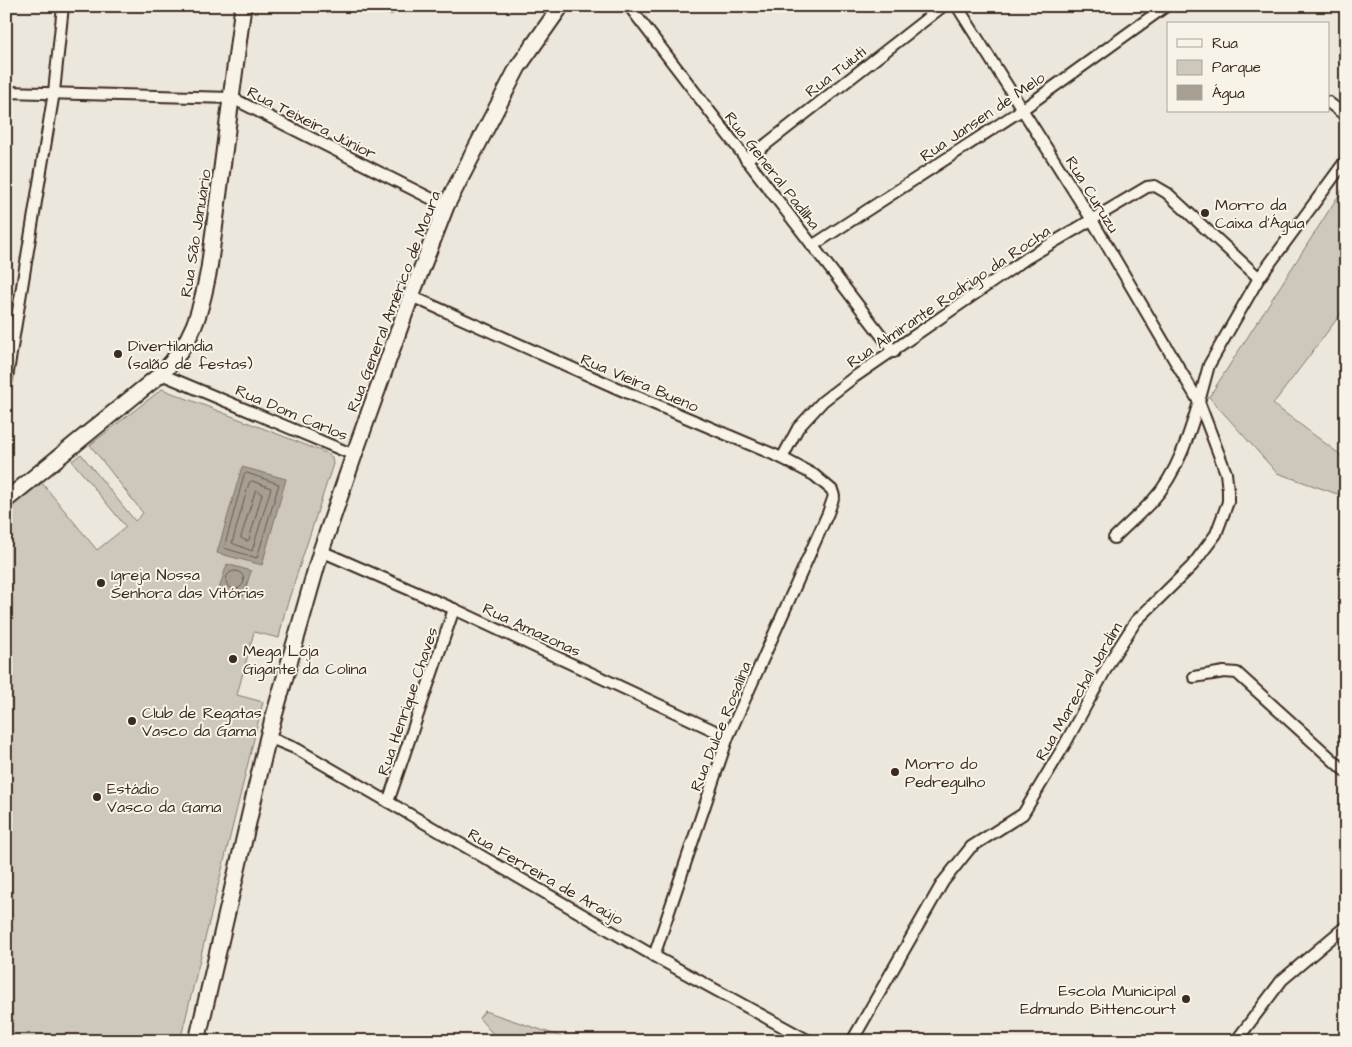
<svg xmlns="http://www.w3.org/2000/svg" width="1352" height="1047" viewBox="0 0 1352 1047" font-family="'Architects Daughter',sans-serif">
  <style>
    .green { fill: #cec8bc; stroke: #84796d }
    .water { fill: #a89f93; stroke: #7c7064 }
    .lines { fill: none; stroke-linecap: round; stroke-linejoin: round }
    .shore { stroke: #67594d; stroke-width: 1 }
    .street-casing { stroke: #3b2a1e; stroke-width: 14 }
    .secondary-casing { stroke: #3b2a1e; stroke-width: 19 }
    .street { stroke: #f7f3e8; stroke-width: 10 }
    .secondary { stroke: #f7f3e8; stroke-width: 15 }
    .poi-dot { fill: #3b2a1e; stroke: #f7f3e8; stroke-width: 2 }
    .labels { text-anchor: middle; stroke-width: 4; stroke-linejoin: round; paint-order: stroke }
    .street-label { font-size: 16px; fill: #3b2a1e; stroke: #f7f3e8 }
    .poi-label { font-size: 16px; fill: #3b2a1e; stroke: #f7f3e8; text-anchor: start }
  </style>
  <rect width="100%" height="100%" fill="#ece7dc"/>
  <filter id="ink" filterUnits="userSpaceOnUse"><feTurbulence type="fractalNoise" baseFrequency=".02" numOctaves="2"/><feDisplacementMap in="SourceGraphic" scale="10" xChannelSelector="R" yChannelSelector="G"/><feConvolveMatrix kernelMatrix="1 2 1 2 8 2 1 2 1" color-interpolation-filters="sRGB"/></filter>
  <g filter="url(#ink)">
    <g class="green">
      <polygon points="1346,184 1346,307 1273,404 1346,459 1346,497 1277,473 1209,397"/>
      <polygon points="162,389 326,453 332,457 333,464 285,611 279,638 254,632 237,695 263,702 180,1041 6,1041 6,510 42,483 97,550 126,527 72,461 81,454 135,521 143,513 90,445"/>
      <polygon points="485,1011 574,1041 499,1041 479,1018"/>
    </g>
    <g class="water">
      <polygon points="242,467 286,479 262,565 217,553"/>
      <polygon points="227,564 251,571 243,597 219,589"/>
    </g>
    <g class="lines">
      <g class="shore">
        <polygon points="247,473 279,484 257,558 224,548 244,475"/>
        <polygon points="252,481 271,488 252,551 232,543 249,483"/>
        <polygon points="256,490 262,494 249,540 247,541 241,538"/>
        <circle cx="235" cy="580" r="9"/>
      </g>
      <g class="street-casing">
        <g id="street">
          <polyline points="374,6 390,8"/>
          <polyline points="629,6 894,352"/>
          <path d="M957,6l135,214 107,182c-10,33 -22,72 -46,98 -12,13 -26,25 -39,38"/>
          <polyline points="6,92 232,98 446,206"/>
          <polyline points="1328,102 1346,116"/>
          <polyline points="746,160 943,6"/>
          <polyline points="812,246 1023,109 1166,6"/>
          <polyline points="411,296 619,389 782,458 814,475 832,490 834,496 828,513 728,737 654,956"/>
          <polyline points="161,374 354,455"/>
          <polyline points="6,384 54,92 63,6"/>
          <polyline points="782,458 798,428 823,401 853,378 1027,258 1147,187 1155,186 1167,193 1259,278"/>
          <polyline points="321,551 454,609 728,737"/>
          <polyline points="1194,677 1224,672 1237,673 1346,772"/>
          <polyline points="268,737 297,749 654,956 809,1041"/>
          <polyline points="388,802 454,609"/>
          <polyline points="852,1041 943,882 971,847 1023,814 1065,744 1112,658 1136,621 1192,566 1216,534 1228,502 1228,491 1226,473 1199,402 1209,365 1259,278 1346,160"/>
          <polyline points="1236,1041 1282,980 1346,926"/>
        </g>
      </g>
      <g class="secondary-casing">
        <g id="secondary">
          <path d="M6,500l155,-126c32,-31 40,-63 48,-105l34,-263"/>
          <polyline points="197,1041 268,737 321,551 354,455 411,296 446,206 518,67 561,6"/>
        </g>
      </g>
      <use href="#street" class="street"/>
      <use href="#secondary" class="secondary"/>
    </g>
  </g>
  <g class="poi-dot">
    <circle cx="1205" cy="213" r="5"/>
    <circle cx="118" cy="354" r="5"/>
    <circle cx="101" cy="583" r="5"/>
    <circle cx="233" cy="659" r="5"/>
    <circle cx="132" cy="721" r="5"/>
    <circle cx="895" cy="772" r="5"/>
    <circle cx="97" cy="797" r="5"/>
    <circle cx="1186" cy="999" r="5"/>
  </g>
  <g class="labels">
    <g class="street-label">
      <text transform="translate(835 71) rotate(-38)" y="6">Rua Tuiuti</text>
      <text transform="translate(982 116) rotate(-34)" y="6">Rua Jansen de Melo</text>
      <text transform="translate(312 122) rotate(27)" y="6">Rua Teixeira Júnior</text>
      <text transform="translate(773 170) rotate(52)" y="6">Rua General Padilha</text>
      <text transform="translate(1093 194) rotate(58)" y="6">Rua Curuzu</text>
      <text transform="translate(195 233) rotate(-81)" y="6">Rua São Januário</text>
      <text transform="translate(948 296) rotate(-34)" y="6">Rua Almirante Rodrigo da Rocha</text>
      <text transform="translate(393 301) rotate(-69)" y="6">Rua General Américo de Moura</text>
      <text transform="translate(640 382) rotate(23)" y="6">Rua Vieira Bueno</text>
      <text transform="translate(292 412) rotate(23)" y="6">Rua Dom Carlos</text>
      <text transform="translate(532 629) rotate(25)" y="6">Rua Amazonas</text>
      <text transform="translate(1078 691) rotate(-60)" y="6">Rua Marechal Jardim</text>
      <text transform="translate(407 701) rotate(-71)" y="6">Rua Henrique Chaves</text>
      <text transform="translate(720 726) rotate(-68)" y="6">Rua Dulce Rosalina</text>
      <text transform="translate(546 876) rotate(30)" y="6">Rua Ferreira de Araújo</text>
    </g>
    <g class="poi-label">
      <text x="1215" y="210">Morro da<tspan x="1215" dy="18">Caixa d'Água</tspan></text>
      <text x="128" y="351">Divertilandia<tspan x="128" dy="18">(salão de festas)</tspan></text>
      <text x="111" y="580">Igreja Nossa<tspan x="111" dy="18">Senhora das Vitórias</tspan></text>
      <text x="243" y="656">Mega Loja<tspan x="243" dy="18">Gigante da Colina</tspan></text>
      <text x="142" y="718">Club de Regatas<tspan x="142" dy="18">Vasco da Gama</tspan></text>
      <text x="905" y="769">Morro do<tspan x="905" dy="18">Pedregulho</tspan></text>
      <text x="107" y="794">Estádio<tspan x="107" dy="18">Vasco da Gama</tspan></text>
      <text x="1176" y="996" text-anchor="end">Escola Municipal<tspan x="1176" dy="18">Edmundo Bittencourt</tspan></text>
    </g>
  </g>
  <rect width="1352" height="1047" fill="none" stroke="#f7f3e8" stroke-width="25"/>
  <rect x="12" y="12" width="1327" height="1022" fill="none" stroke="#3b2a1e" stroke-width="2" filter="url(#ink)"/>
  <rect x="1167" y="22" width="162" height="90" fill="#f7f3e8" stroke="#aca397"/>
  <rect x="1177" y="39" width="25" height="8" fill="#f7f3e8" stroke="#aca397"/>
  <text x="1212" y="48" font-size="15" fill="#3b2a1e">Rua</text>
  <rect x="1177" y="60" width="25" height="15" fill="#cec8bc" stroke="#aca397"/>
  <text x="1212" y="72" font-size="15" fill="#3b2a1e">Parque</text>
  <rect x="1177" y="85" width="25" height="15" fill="#a89f93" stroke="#aca397"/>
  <text x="1212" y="98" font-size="15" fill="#3b2a1e">Água</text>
</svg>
